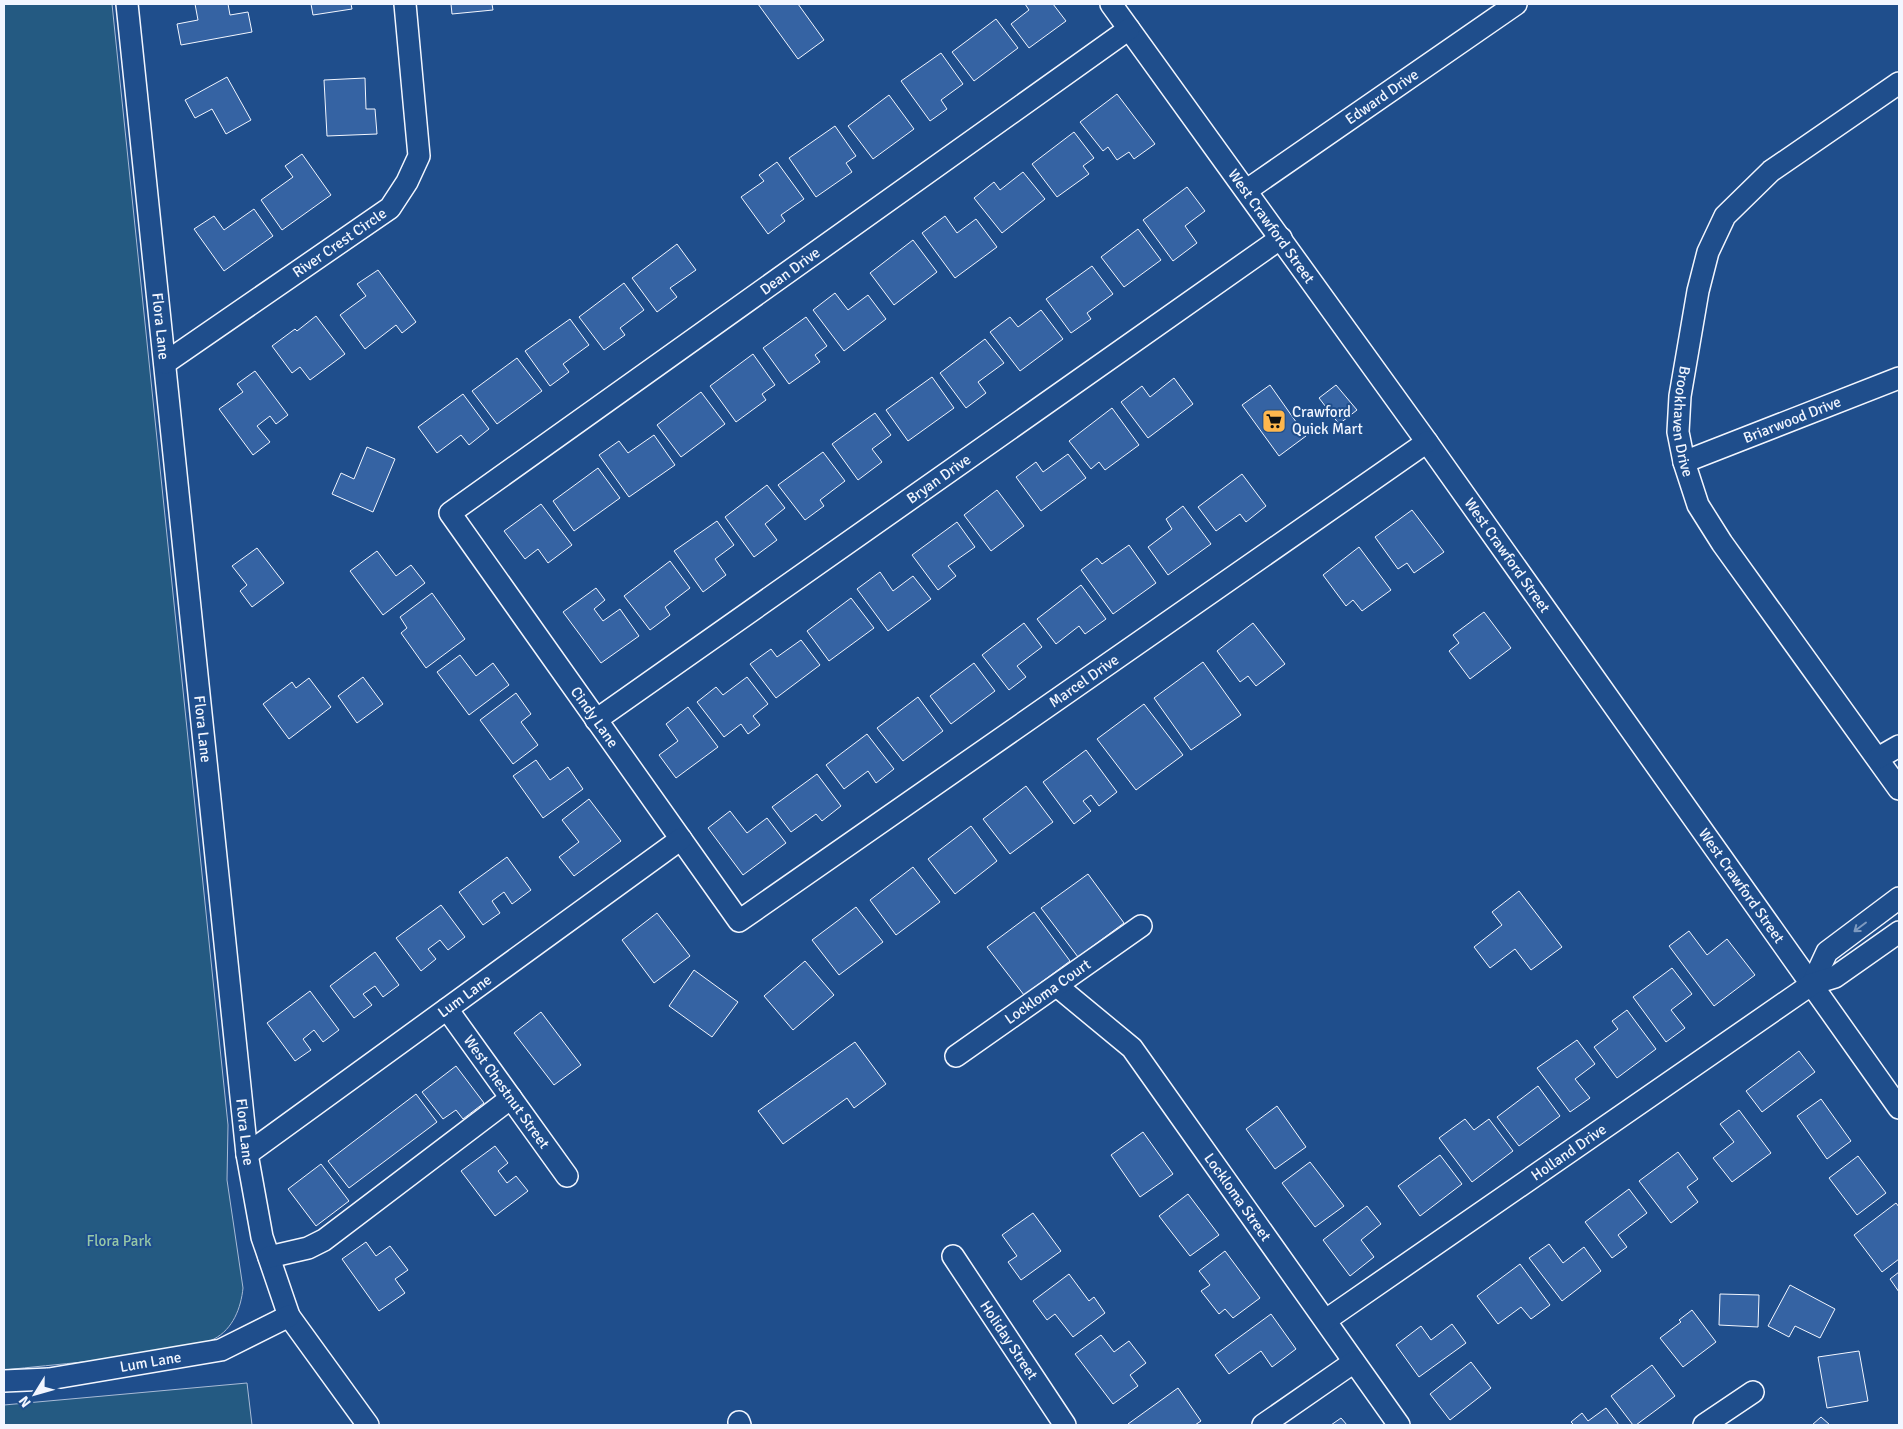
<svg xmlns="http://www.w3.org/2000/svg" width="1903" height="1429" viewBox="0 0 1903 1429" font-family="Signika,sans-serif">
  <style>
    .green { fill: #245a82; stroke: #a8bbd7 }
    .building { fill: #3563a3; stroke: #f2f6ff }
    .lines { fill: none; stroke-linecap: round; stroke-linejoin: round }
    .minor-casing { stroke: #f2f6ff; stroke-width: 24 }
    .minor { stroke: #1f4e8c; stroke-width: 21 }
    .oneway { stroke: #7e9ac0 }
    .labels { text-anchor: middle; stroke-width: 4; stroke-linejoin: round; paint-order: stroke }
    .street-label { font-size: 15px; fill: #f2f6ff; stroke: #1f4e8c }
    .poi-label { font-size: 15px; fill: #f2f6ff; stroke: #1f4e8c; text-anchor: start }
    .park-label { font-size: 15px; fill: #97c8a6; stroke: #1f4e8c }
  </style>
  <rect width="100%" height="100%" fill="#1f4e8c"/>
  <g class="green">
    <path d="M4,4h108l116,1121 -1,55 16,108c-2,20 -10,41 -29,51 -13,7 -29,8 -44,11 -55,10 -111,14 -166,20z"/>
    <polygon points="247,1383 252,1425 4,1425 4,1405"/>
  </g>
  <g class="building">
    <polygon points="195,4 228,4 230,15 248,12 252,32 181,45 177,24 198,20"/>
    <polygon points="311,4 351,4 352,9 313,15"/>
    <polygon points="451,4 492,4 493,10 452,14"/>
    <polygon points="758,4 798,4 824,40 798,59"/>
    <polygon points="1025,4 1053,4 1066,21 1029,48 1011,24 1029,10"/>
    <polygon points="996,19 1018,48 974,81 952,52"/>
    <polygon points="941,53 963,84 941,100 947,109 930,121 901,81"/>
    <polygon points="227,77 251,120 226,134 212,109 195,118 185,100"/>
    <polygon points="365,78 366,109 375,109 377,134 327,136 324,80"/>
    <polygon points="1117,94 1155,144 1134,159 1129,152 1117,160 1108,147 1103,151 1080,122"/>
    <polygon points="889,95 914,129 873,159 848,126"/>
    <polygon points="835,126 856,156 846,163 852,172 816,197 789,158"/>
    <polygon points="1074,132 1094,158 1083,166 1089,174 1057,197 1032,164"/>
    <polygon points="302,154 331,195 282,230 261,200 293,177 285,166"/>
    <polygon points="777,162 804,199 781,215 785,221 768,234 741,197 764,181 759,175"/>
    <polygon points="1023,172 1045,199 1002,233 974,198 994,182 1000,190"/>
    <polygon points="1187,187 1205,211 1185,226 1197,243 1173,261 1143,220"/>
    <polygon points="254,209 273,236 224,271 194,229 214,216 224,230"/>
    <polygon points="945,216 957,233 976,219 997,247 955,278 922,233"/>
    <polygon points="1138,229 1161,260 1124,287 1101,257"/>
    <polygon points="913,240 937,272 894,305 870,273"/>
    <polygon points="677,244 696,270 670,288 677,297 657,312 632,278"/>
    <polygon points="1092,266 1113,294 1087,313 1091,319 1071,333 1046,299"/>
    <polygon points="378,270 416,322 402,333 396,325 365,349 340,315 366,296 357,284"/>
    <polygon points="624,283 644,310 620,328 625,335 604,350 579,317"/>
    <polygon points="835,293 848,310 868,295 886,319 844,351 813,310"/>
    <polygon points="1041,310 1063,339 1020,371 990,332 1010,317 1018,327"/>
    <polygon points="316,316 345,354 310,380 300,367 292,373 272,346 295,329 297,331"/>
    <polygon points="806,317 827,346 815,355 820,362 789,384 763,348"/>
    <polygon points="570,319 589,345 563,364 569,372 550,386 525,351"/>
    <polygon points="985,339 1004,363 978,382 986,393 966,408 940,373"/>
    <polygon points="753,354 775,385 762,394 766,400 736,422 710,386"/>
    <polygon points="517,358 542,391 497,424 472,391"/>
    <polygon points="255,371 288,415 276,424 270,416 257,426 270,442 253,455 219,409 243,392 237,384"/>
    <polygon points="932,377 954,408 908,441 886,410"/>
    <polygon points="1174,378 1193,404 1148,438 1121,402 1142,386 1150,397"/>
    <polygon points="1270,385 1306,436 1279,456 1242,405"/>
    <polygon points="1336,385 1357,410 1339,424 1319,398"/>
    <polygon points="701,392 725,424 681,457 657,425"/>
    <polygon points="463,394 489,429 469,445 461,435 437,453 418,427"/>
    <polygon points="1112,408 1139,445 1105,470 1099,462 1091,469 1069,441"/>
    <polygon points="875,413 891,435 872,449 882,462 858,480 832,444"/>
    <polygon points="654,435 675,465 629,497 599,455 619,441 628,453"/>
    <polygon points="367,447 395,459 373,512 332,494 341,473 354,479"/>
    <polygon points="823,452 845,481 820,500 824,506 805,520 778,485"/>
    <polygon points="1068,454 1086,478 1041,511 1016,477 1036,462 1043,472"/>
    <polygon points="598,468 620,498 574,531 553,501"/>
    <polygon points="1242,474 1266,506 1246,522 1240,514 1216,531 1198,507"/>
    <polygon points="767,485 785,508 765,524 777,540 754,557 725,517"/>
    <polygon points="997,490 1024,526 991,551 964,515"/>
    <polygon points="541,504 572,545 548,563 538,549 525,559 504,531"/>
    <polygon points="1183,506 1211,544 1168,575 1148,547 1172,529 1166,519"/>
    <polygon points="1412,510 1444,552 1414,573 1407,563 1398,569 1375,537"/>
    <polygon points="717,521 734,545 715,559 726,575 703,592 674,551"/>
    <polygon points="957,522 975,547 948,566 956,576 938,590 912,555"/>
    <polygon points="1129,545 1156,583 1113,614 1081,570 1097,558 1102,564"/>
    <polygon points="1359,547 1391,590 1362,611 1353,600 1346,606 1323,575"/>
    <polygon points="257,548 284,583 252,607 240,591 247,585 232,566"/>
    <polygon points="377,551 396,576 411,565 425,583 383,615 350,571"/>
    <polygon points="670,561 690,588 665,607 670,615 650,630 624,596"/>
    <polygon points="880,572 893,591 913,576 931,599 888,631 857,589"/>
    <polygon points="1081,585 1106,619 1085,634 1079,626 1056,644 1037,619"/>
    <polygon points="596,588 605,600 594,609 603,621 620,609 639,636 601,663 563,612"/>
    <polygon points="432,593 465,639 426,668 401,633 407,628 400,617"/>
    <polygon points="851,598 874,628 829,661 807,631"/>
    <polygon points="1484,612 1511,648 1470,679 1449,651 1459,643 1453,635"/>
    <polygon points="1024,623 1042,647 1017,666 1026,677 1009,690 982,655"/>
    <polygon points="1253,623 1285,664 1256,686 1248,676 1240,682 1217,651"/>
    <polygon points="801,640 820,665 776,698 750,664 771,649 777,657"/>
    <polygon points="460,655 476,676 493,663 509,685 469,715 437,672"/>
    <polygon points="1203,662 1241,715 1191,750 1154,698"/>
    <polygon points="974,663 995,691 951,724 930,696"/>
    <polygon points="363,677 383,704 357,723 338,696"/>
    <polygon points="747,677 768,704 753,716 760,725 748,734 741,724 724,737 697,702 716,687 723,695"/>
    <polygon points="309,678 331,707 289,739 263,704 292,682 296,688"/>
    <polygon points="516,693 531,714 521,722 538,745 513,764 480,720"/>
    <polygon points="918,697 943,731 903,761 877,728"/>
    <polygon points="1144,704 1183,755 1136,790 1097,739"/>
    <polygon points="688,707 718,747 676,778 659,755 678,741 666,724"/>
    <polygon points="867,734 894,769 876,783 868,771 844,789 826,765"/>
    <polygon points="1086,750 1117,792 1099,806 1091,795 1083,801 1091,811 1074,824 1043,782"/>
    <polygon points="536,760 550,780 568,767 583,789 543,818 513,776"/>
    <polygon points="817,774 841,806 822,821 816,814 791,832 772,807"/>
    <polygon points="1026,786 1053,822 1010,854 983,819"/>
    <polygon points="589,799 621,841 574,876 559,857 579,842 562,820"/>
    <polygon points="730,811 747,833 767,818 786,843 743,875 708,828"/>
    <polygon points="971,826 997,861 955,894 928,859"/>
    <polygon points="507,857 531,890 512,904 504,892 492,901 500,913 483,925 459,892"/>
    <polygon points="913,867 940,902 896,935 870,900"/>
    <polygon points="1088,874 1124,923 1078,957 1041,908"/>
    <polygon points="1519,891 1562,947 1531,970 1515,949 1490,968 1474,947 1502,925 1492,912"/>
    <polygon points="441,905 465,937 448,950 440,940 428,949 436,959 421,971 396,938"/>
    <polygon points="856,907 883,942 839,975 812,940"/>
    <polygon points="1034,912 1070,961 1024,995 987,947"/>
    <polygon points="657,913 690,956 654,983 622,940"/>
    <polygon points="1689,931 1707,955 1727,939 1755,975 1714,1006 1669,946"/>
    <polygon points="375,952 399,985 383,997 375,986 363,994 372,1005 354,1018 330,986"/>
    <polygon points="805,961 834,995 793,1030 764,996"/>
    <polygon points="1672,968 1692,994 1671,1010 1685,1028 1666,1042 1633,997"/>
    <polygon points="694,970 738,1002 712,1037 669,1006"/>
    <polygon points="310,991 339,1030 323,1042 314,1030 303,1039 311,1050 295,1061 267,1023"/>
    <polygon points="1627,1010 1656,1049 1617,1078 1594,1047 1618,1029 1612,1021"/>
    <polygon points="541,1012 581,1065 554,1085 514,1033"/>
    <polygon points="1577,1040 1595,1064 1575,1079 1590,1098 1570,1112 1537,1068"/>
    <polygon points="855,1042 886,1084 854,1108 847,1098 783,1144 758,1111"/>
    <polygon points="1799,1051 1815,1072 1762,1112 1746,1091"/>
    <polygon points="456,1066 484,1103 463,1119 456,1110 443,1119 422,1092"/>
    <polygon points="1538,1086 1560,1116 1519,1146 1497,1117"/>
    <polygon points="416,1094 437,1122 349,1188 328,1161"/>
    <polygon points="1821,1099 1851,1141 1827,1159 1797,1116"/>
    <polygon points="1277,1106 1306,1147 1275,1169 1246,1129"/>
    <polygon points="1739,1110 1771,1153 1732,1182 1713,1158 1734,1142 1720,1124"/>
    <polygon points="1465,1119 1474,1130 1489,1119 1513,1151 1472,1182 1439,1138"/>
    <polygon points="1143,1132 1173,1174 1140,1197 1111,1155"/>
    <polygon points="495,1146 508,1163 498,1171 507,1183 516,1176 528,1191 495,1216 461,1171"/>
    <polygon points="1678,1152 1698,1179 1687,1187 1698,1202 1671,1223 1639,1181"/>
    <polygon points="1440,1155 1462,1184 1420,1216 1398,1186"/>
    <polygon points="1858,1156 1886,1193 1857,1215 1829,1178"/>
    <polygon points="1310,1162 1344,1206 1315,1227 1282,1183"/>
    <polygon points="321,1164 349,1201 316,1226 288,1189"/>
    <polygon points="1629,1189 1647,1213 1618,1235 1627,1247 1612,1258 1585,1222"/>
    <polygon points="1188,1194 1219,1235 1190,1256 1159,1216"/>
    <polygon points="1896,1203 1899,1207 1899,1259 1882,1272 1854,1235"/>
    <polygon points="1367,1206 1381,1224 1361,1240 1374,1257 1350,1276 1323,1240"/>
    <polygon points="1033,1213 1061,1251 1021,1280 1008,1262 1017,1256 1002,1235"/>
    <polygon points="366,1242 376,1256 390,1246 408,1270 395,1279 405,1293 379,1311 342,1259"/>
    <polygon points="1549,1244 1563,1263 1584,1247 1601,1271 1562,1301 1529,1258"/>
    <polygon points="1225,1251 1260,1298 1233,1318 1225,1309 1219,1314 1201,1291 1210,1285 1199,1271"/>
    <polygon points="1520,1264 1550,1305 1531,1319 1521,1307 1498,1324 1477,1296"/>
    <polygon points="1899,1272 1899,1292 1890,1279"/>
    <polygon points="1069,1274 1089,1301 1094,1297 1105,1313 1073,1337 1055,1314 1047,1320 1033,1301"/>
    <polygon points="1790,1285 1835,1309 1820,1338 1795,1326 1789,1337 1768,1326"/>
    <polygon points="1720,1294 1759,1295 1758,1327 1719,1325"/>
    <polygon points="1692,1310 1716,1342 1683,1367 1660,1338 1681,1322 1679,1320"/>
    <polygon points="1271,1314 1296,1349 1272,1367 1261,1351 1229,1374 1215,1355"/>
    <polygon points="1452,1324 1466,1343 1419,1377 1396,1345 1421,1326 1431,1340"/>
    <polygon points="1101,1335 1114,1352 1129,1341 1146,1363 1130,1375 1138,1386 1113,1404 1075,1354"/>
    <polygon points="1859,1351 1868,1401 1827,1408 1818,1357"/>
    <polygon points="1471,1362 1491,1388 1450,1420 1430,1394"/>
    <polygon points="1652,1365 1675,1396 1636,1425 1633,1425 1611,1396"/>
    <polygon points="1178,1388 1201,1421 1195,1425 1129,1425 1128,1424"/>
    <polygon points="1606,1408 1619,1425 1574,1425 1571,1422 1582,1413 1588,1421"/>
    <polygon points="1821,1417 1830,1425 1812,1425"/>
    <polygon points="1341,1418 1347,1425 1331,1425"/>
  </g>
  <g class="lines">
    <g class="minor-casing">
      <g id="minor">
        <path id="s1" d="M127,4l120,1150 15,83 27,79 79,109"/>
        <path id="s2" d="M1111,4l316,438 472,666"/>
        <path id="s3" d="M1129,29l-679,484 289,408 688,-479"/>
        <path id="s4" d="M1899,83l-128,88 -46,45 -17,36 -10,39 -18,105 -2,36 6,30 14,43 24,38 177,246"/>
        <path id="s5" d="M1247,190l269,-186"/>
        <path id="s6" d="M165,363l225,-155 17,-26 12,-26 -14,-152"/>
        <path id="s7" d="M1684,462l215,-84"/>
        <path id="s8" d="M596,720l685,-482"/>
        <polyline points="1878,758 1899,746"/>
        <polyline points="1812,984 1827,952 1899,898"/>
        <path id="s9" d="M1057,986l75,62 267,377"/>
        <path id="s10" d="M447,1009l120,167"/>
        <path id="s11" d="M956,1056l185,-130"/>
        <path id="s12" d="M247,1154l434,-315"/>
        <path id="s13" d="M953,1256l112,169"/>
        <polyline points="269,1257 308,1248 324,1240 511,1098"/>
        <path id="s14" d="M1326,1320l486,-336 23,-7 64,-45"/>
        <path id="s15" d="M4,1381l45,-2 172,-29 68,-34"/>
        <polyline points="739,1422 740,1425"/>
        <polyline points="1263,1425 1354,1362"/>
        <polyline points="1704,1425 1753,1392"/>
      </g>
    </g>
    <use href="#minor" class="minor"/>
  </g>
  <defs><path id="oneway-shaft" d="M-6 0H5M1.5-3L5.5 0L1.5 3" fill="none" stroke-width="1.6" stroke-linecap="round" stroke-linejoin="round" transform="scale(1.25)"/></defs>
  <use class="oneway" href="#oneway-shaft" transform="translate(1860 927) rotate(143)"/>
  <defs>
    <g id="supermarket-square" transform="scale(1.25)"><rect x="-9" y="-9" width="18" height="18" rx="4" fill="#ffb74d" stroke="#1f4e8c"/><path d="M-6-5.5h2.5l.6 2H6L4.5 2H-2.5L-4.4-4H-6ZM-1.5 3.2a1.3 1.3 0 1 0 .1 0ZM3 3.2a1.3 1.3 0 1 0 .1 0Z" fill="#111"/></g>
  </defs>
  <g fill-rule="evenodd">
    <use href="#supermarket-square" x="1274" y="421"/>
  </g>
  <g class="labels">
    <g class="street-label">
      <text dy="5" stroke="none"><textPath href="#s5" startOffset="164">Edward Drive</textPath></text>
      <text dy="5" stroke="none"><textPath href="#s2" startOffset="274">West Crawford Street</textPath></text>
      <text dy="5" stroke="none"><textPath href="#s6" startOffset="212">River Crest Circle</textPath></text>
      <text transform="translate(790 271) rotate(-36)" y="5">Dean Drive</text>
      <text dy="5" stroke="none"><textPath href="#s1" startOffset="324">Flora Lane</textPath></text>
      <text dy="5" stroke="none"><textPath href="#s7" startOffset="116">Briarwood Drive</textPath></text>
      <text dy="5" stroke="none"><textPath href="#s4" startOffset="432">Brookhaven Drive</textPath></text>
      <text dy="5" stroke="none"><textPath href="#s8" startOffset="419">Bryan Drive</textPath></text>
      <text dy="5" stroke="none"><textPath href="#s2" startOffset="679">West Crawford Street</textPath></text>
      <text dy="5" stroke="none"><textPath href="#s3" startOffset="1754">Marcel Drive</textPath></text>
      <text dy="5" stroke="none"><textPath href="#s3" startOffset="1084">Cindy Lane</textPath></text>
      <text dy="5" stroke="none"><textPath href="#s1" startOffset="729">Flora Lane</textPath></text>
      <text dy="5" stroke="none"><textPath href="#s2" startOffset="1084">West Crawford Street</textPath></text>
      <text dy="5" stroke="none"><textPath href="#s11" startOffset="112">Lockloma Court</textPath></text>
      <text dy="5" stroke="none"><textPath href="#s12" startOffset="269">Lum Lane</textPath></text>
      <text dy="5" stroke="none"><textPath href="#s10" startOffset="102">West Chestnut Street</textPath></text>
      <text dy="5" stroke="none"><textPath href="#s1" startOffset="1134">Flora Lane</textPath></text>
      <text dy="5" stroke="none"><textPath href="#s14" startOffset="295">Holland Drive</textPath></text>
      <text dy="5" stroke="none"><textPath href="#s9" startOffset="280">Lockloma Street</textPath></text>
      <text dy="5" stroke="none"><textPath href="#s13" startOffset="101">Holiday Street</textPath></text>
      <text dy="5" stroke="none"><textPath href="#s15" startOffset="148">Lum Lane</textPath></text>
    </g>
    <g class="poi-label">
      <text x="1292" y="417">Crawford<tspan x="1292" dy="17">Quick Mart</tspan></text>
    </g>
    <g class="park-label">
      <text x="119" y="1246">Flora Park</text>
    </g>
  </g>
  <rect width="1903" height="1429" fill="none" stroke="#f2f6ff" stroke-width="10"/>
  <g transform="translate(35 1394) rotate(233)" stroke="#1f4e8c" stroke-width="4" paint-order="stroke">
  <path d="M0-4L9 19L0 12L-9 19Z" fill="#f2f6ff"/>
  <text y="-8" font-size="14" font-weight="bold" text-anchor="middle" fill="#f2f6ff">N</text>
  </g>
</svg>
